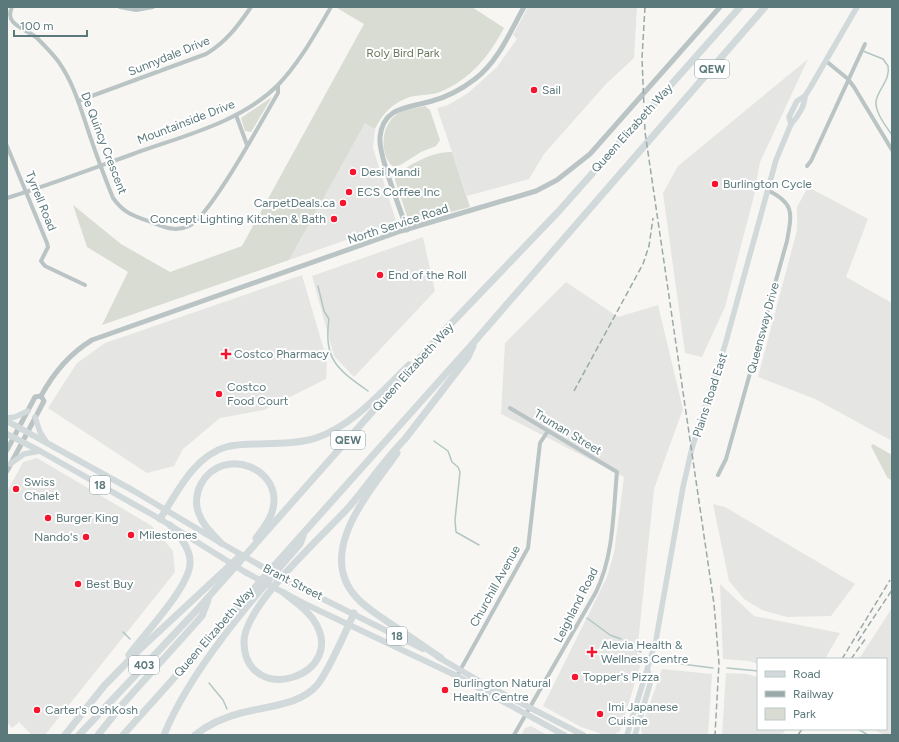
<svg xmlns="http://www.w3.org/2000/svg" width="899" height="742" viewBox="0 0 899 742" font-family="Figtree,sans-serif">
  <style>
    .built { fill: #e5e6e4 }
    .green { fill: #d9dcd2 }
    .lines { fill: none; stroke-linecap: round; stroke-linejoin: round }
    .stream { stroke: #b2c7c5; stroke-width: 1.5 }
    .minor { stroke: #bac4c5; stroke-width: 4 }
    .tertiary { stroke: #bac4c5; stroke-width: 5 }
    .secondary { stroke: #d1d9da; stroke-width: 5.5 }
    .primary { stroke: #d1d9da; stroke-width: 6 }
    .motorway { stroke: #d1d9da; stroke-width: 7 }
    .rail { stroke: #9aa9aa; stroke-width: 1.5; stroke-dasharray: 6 3; stroke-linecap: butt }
    .poi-dot { fill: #f5152f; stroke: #fff; stroke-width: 1.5 }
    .labels { text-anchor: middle; stroke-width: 4; stroke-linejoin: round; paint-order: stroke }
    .shield { fill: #fff; stroke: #8ca0a3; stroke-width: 1 }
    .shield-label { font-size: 11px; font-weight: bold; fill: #5b787b }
    .park-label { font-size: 12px; fill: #6c795e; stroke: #fff }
    .street-label { font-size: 12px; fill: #5b787b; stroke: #fff }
    .poi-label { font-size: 12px; fill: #5b787b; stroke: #fff; text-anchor: start }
  </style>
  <rect width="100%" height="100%" fill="#f7f6f3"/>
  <g class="built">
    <polygon points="528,7 637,7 634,58 606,84 544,154 529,179 467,196 437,108 448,105 468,93 497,67 517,39 513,35"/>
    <polygon points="808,59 760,162 754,196 725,307 702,357 685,353 663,193 678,166"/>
    <polygon points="365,122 375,129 373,148 396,221 392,224 289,260"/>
    <polygon points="808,187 868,219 846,277 892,303 892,441 815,399 758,377 797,230 797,207"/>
    <polygon points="423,237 435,291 354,377 334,356 312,276"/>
    <polygon points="302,275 327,360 326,379 264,410 220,418 183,449 174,466 147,473 48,408 77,363 105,343"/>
    <polygon points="566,282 618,317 658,305 683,409 654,489 637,654 643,657 620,731 613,735 605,735 581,727 543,706 607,577 614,553 624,477 501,414 505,343"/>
    <polygon points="37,458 152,526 173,551 175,572 45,735 32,735 19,722 12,728 7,722 7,492 23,462"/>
    <polygon points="713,504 725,507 855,584 831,616 787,617 762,610 744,599 729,581"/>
    <polygon points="720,584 754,616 840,633 825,659 758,659 758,664 749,661 723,659"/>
    <polygon points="892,608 892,735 884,735 873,729 886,729 886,659 859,659"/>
    <polygon points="662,669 712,674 708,735 642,735 641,729"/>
    <polygon points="726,673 747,674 758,677 758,729 786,729 782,735 722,735"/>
    <polygon points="531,726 547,735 521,735 525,728"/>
  </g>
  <g class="green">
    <path d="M338,7h134l32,21c-15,28 -33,51 -64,64 -10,4 -23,2 -33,6 -16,6 -25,17 -32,31l-10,-6 -76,137 -187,65 26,-53 -41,-25 -14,-42 48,39 49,28 72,-26 122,-222 -27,-16z"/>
    <polygon points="272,97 251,132 245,131 241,118"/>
    <path d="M425,106l5,4 10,30 -4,6 -15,6 -19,12 -7,3 -4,-2c-13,-16 -9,-46 12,-54 7,-3 15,-3 22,-5z"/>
    <path d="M452,152l18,55 -53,14 -6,-1 -4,-4 -12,-36v-4c15,-12 38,-25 57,-24z"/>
    <polygon points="873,444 892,455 892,481 887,477 871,446"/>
  </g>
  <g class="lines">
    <g class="stream">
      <path d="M863,51l20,8 5,7c3,13 -10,23 -12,35 -1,12 10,25 16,34"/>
      <path d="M318,286l6,25 5,8c-6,40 8,50 39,72"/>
      <polyline points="434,441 448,451 452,462 458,467 460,472 455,520 456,532 479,545"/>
      <polyline points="587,618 610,635 621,639"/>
      <polyline points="123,632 130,639"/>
      <polyline points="636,650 641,652"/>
      <polyline points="666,662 713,668"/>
      <polyline points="727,668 758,671"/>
      <polyline points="209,683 223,700 227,709"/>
      <polyline points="858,729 868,735"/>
    </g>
    <g class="minor">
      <path d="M12,7c-9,18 15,22 25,31 7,7 15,15 21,23 16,22 23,49 32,75 7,21 15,42 23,62 11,15 19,17 35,23 14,5 26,12 41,5 21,-9 74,-108 89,-133v-8"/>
      <polyline points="120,7 136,10 153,7"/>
      <polyline points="826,61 848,79 854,87 892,150"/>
      <path d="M78,101l128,-47c20,-12 32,-28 45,-47"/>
      <polyline points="236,115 247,145"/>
      <polyline points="7,146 47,243 48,247 41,261 45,266 85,285"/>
      <polyline points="807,166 811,161 865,44"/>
      <path d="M7,198c43,-13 84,-29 126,-44 49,-18 107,-31 145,-69 22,-23 37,-51 53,-78"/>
      <path d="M510,408l107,64c-4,41 -3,83 -21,120l-82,143"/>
      <path d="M718,475l8,-16 61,-218c5,-28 8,-38 -20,-51"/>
      <polyline points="457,676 528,548 540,443 548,431"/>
    </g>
    <g class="tertiary">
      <path d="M407,230c-6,-20 -29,-75 -27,-93 3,-31 29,-29 52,-36 15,-4 30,-12 43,-22 23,-17 35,-47 49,-72"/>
      <path d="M7,450l28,-53 6,-1c13,-24 28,-42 51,-56l309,-109 135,-40 21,-11 33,-26 130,-147"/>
      <polyline points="7,471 44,401 41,396"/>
    </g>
    <g class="secondary">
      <polyline points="791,124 789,117 797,101 805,96 810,88 857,7"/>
      <polyline points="35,417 40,432 47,443"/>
      <polyline points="7,418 15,417 28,411"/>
      <polyline points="10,464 24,454 40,451"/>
      <path d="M627,735l29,-95 27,-153 9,-39 33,-103 51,-185 15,-36c7,-7 14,-19 14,-28"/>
      <polyline points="635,735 650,684 648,671"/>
    </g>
    <g class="primary">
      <polyline points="7,421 134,491 221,543 287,581 423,649"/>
      <polyline points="7,434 40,451 160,519 245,572 303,603 457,676 564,735"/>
      <polyline points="438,657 486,685 583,735"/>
    </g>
    <g class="motorway">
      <path d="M397,453c-26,38 -83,99 -40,145 9,10 20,16 31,24 18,12 35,24 53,36"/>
      <path d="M160,519c17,-26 34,-63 66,-72 11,-3 22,-3 33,-3 19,-1 39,0 57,-6 38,-13 65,-46 93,-73"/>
      <path d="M221,543c-8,-9 -18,-17 -22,-29 -4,-9 -3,-21 2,-30 22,-40 85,-15 71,28 -3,10 -10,18 -16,26"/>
      <path d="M284,593c10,8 21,15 29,26 39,57 -68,90 -69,23 0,-37 79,-106 105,-135 19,-22 35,-47 56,-68l63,-82 5,-11"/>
      <path d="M129,655c15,-21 64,-71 61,-95 -1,-14 -12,-25 -20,-35"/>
      <polyline points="65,735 104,686 139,650 240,556"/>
      <polyline points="79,735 196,611 442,333 558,212 740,7"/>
      <polyline points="98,735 121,706 202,616 208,600"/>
      <polyline points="123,735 475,341 765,7"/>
      <path d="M164,735c26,-65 90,-138 136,-191l3,-8"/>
      <path d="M195,735c14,-11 30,-18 46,-22 25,-7 59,-7 77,-29 12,-16 27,-51 36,-71"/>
    </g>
    <g class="rail">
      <polyline points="645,7 642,58 645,132 714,604 719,663 715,735"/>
      <polyline points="574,391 643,264 649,246 653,218"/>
      <polyline points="858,641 892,590"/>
      <polyline points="842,659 890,580"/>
      <polyline points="851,659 866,638"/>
      <polyline points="798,735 802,729"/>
    </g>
  </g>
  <g class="poi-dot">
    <circle cx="534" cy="90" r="4"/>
    <circle cx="353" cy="172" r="4"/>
    <circle cx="715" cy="184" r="4"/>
    <circle cx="349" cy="192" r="4"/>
    <circle cx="343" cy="203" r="4"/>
    <circle cx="334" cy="219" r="4"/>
    <circle cx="380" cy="275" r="4"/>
    <path d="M224 348h4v4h4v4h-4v4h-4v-4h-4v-4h4z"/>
    <circle cx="219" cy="394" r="4"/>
    <circle cx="16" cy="489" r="4"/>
    <circle cx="48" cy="518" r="4"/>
    <circle cx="131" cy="535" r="4"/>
    <circle cx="86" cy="537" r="4"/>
    <circle cx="78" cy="584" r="4"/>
    <path d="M590 646h4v4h4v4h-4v4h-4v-4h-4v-4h4z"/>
    <circle cx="575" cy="677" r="4"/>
    <circle cx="445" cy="690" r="4"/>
    <circle cx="37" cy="710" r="4"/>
    <circle cx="600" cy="714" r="4"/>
  </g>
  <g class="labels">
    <g class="shield">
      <rect x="695" y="60" width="34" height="18" rx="3"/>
      <rect x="331" y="431" width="34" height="18" rx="3"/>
      <rect x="90" y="476" width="20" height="18" rx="3"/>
      <rect x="387" y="627" width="20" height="18" rx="3"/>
      <rect x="129" y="656" width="30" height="18" rx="3"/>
    </g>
    <g class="shield-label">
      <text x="712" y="73">QEW</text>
      <text x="348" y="444">QEW</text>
      <text x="100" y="489">18</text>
      <text x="397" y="640">18</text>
      <text x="144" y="669">403</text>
    </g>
    <g class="park-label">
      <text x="403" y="57">Roly Bird Park</text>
    </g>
    <g class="street-label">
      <text transform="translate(169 56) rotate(-22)" y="4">Sunnydale Drive</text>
      <text transform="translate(186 122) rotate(-21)" y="4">Mountainside Drive</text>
      <text transform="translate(632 128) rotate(-48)" y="4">Queen Elizabeth Way</text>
      <text transform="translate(104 143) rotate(69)" y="4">De Quincy Crescent</text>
      <text transform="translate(41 201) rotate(68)" y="4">Tyrrell Road</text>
      <text transform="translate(398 224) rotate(-18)" y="4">North Service Road</text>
      <text transform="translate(763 328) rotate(-75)" y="4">Queensway Drive</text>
      <text transform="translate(413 367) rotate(-48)" y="4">Queen Elizabeth Way</text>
      <text transform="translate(710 395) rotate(-72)" y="4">Plains Road East</text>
      <text transform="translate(568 432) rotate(31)" y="4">Truman Street</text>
      <text transform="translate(293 582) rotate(27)" y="4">Brant Street</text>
      <text transform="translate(495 586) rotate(-61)" y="4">Churchill Avenue</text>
      <text transform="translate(576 605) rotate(-63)" y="4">Leighland Road</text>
      <text transform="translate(214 632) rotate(-49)" y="4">Queen Elizabeth Way</text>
    </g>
    <g class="poi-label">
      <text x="542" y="94">Sail</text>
      <text x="361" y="176">Desi Mandi</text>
      <text x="723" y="188">Burlington Cycle</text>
      <text x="357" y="196">ECS Coffee Inc</text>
      <text x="335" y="207" text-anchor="end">CarpetDeals.ca</text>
      <text x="326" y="223" text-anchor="end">Concept Lighting Kitchen &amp; Bath</text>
      <text x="388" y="279">End of the Roll</text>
      <text x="234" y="358">Costco Pharmacy</text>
      <text x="227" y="391">Costco<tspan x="227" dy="14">Food Court</tspan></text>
      <text x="24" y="486">Swiss<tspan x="24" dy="14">Chalet</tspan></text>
      <text x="56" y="522">Burger King</text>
      <text x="139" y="539">Milestones</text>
      <text x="78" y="541" text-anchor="end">Nando's</text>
      <text x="86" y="588">Best Buy</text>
      <text x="601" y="649">Alevia Health &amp;<tspan x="601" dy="14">Wellness Centre</tspan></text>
      <text x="583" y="681">Topper's Pizza</text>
      <text x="453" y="687">Burlington Natural<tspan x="453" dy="14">Health Centre</tspan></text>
      <text x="608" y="711">Imi Japanese<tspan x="608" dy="14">Cuisine</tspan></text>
      <text x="45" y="714">Carter's OshKosh</text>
    </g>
  </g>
  <rect width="899" height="742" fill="none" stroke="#5b787b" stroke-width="16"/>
  <rect x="757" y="658" width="130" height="72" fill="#ffffff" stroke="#bdc9ca"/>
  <rect x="765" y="671" width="20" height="6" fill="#d1d9da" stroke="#bdc9ca"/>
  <text x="793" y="678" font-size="12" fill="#5b787b">Road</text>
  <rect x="765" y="691" width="20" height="6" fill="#9aa9aa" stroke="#bdc9ca"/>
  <text x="793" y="698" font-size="12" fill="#5b787b">Railway</text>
  <rect x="765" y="708" width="20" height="12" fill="#d9dcd2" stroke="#bdc9ca"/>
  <text x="793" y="718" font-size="12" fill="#5b787b">Park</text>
  <path d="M14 30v6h73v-6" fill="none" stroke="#5b787b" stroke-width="2"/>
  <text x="20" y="30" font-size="12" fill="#5b787b" stroke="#ffffff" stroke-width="3" paint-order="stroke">100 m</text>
</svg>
